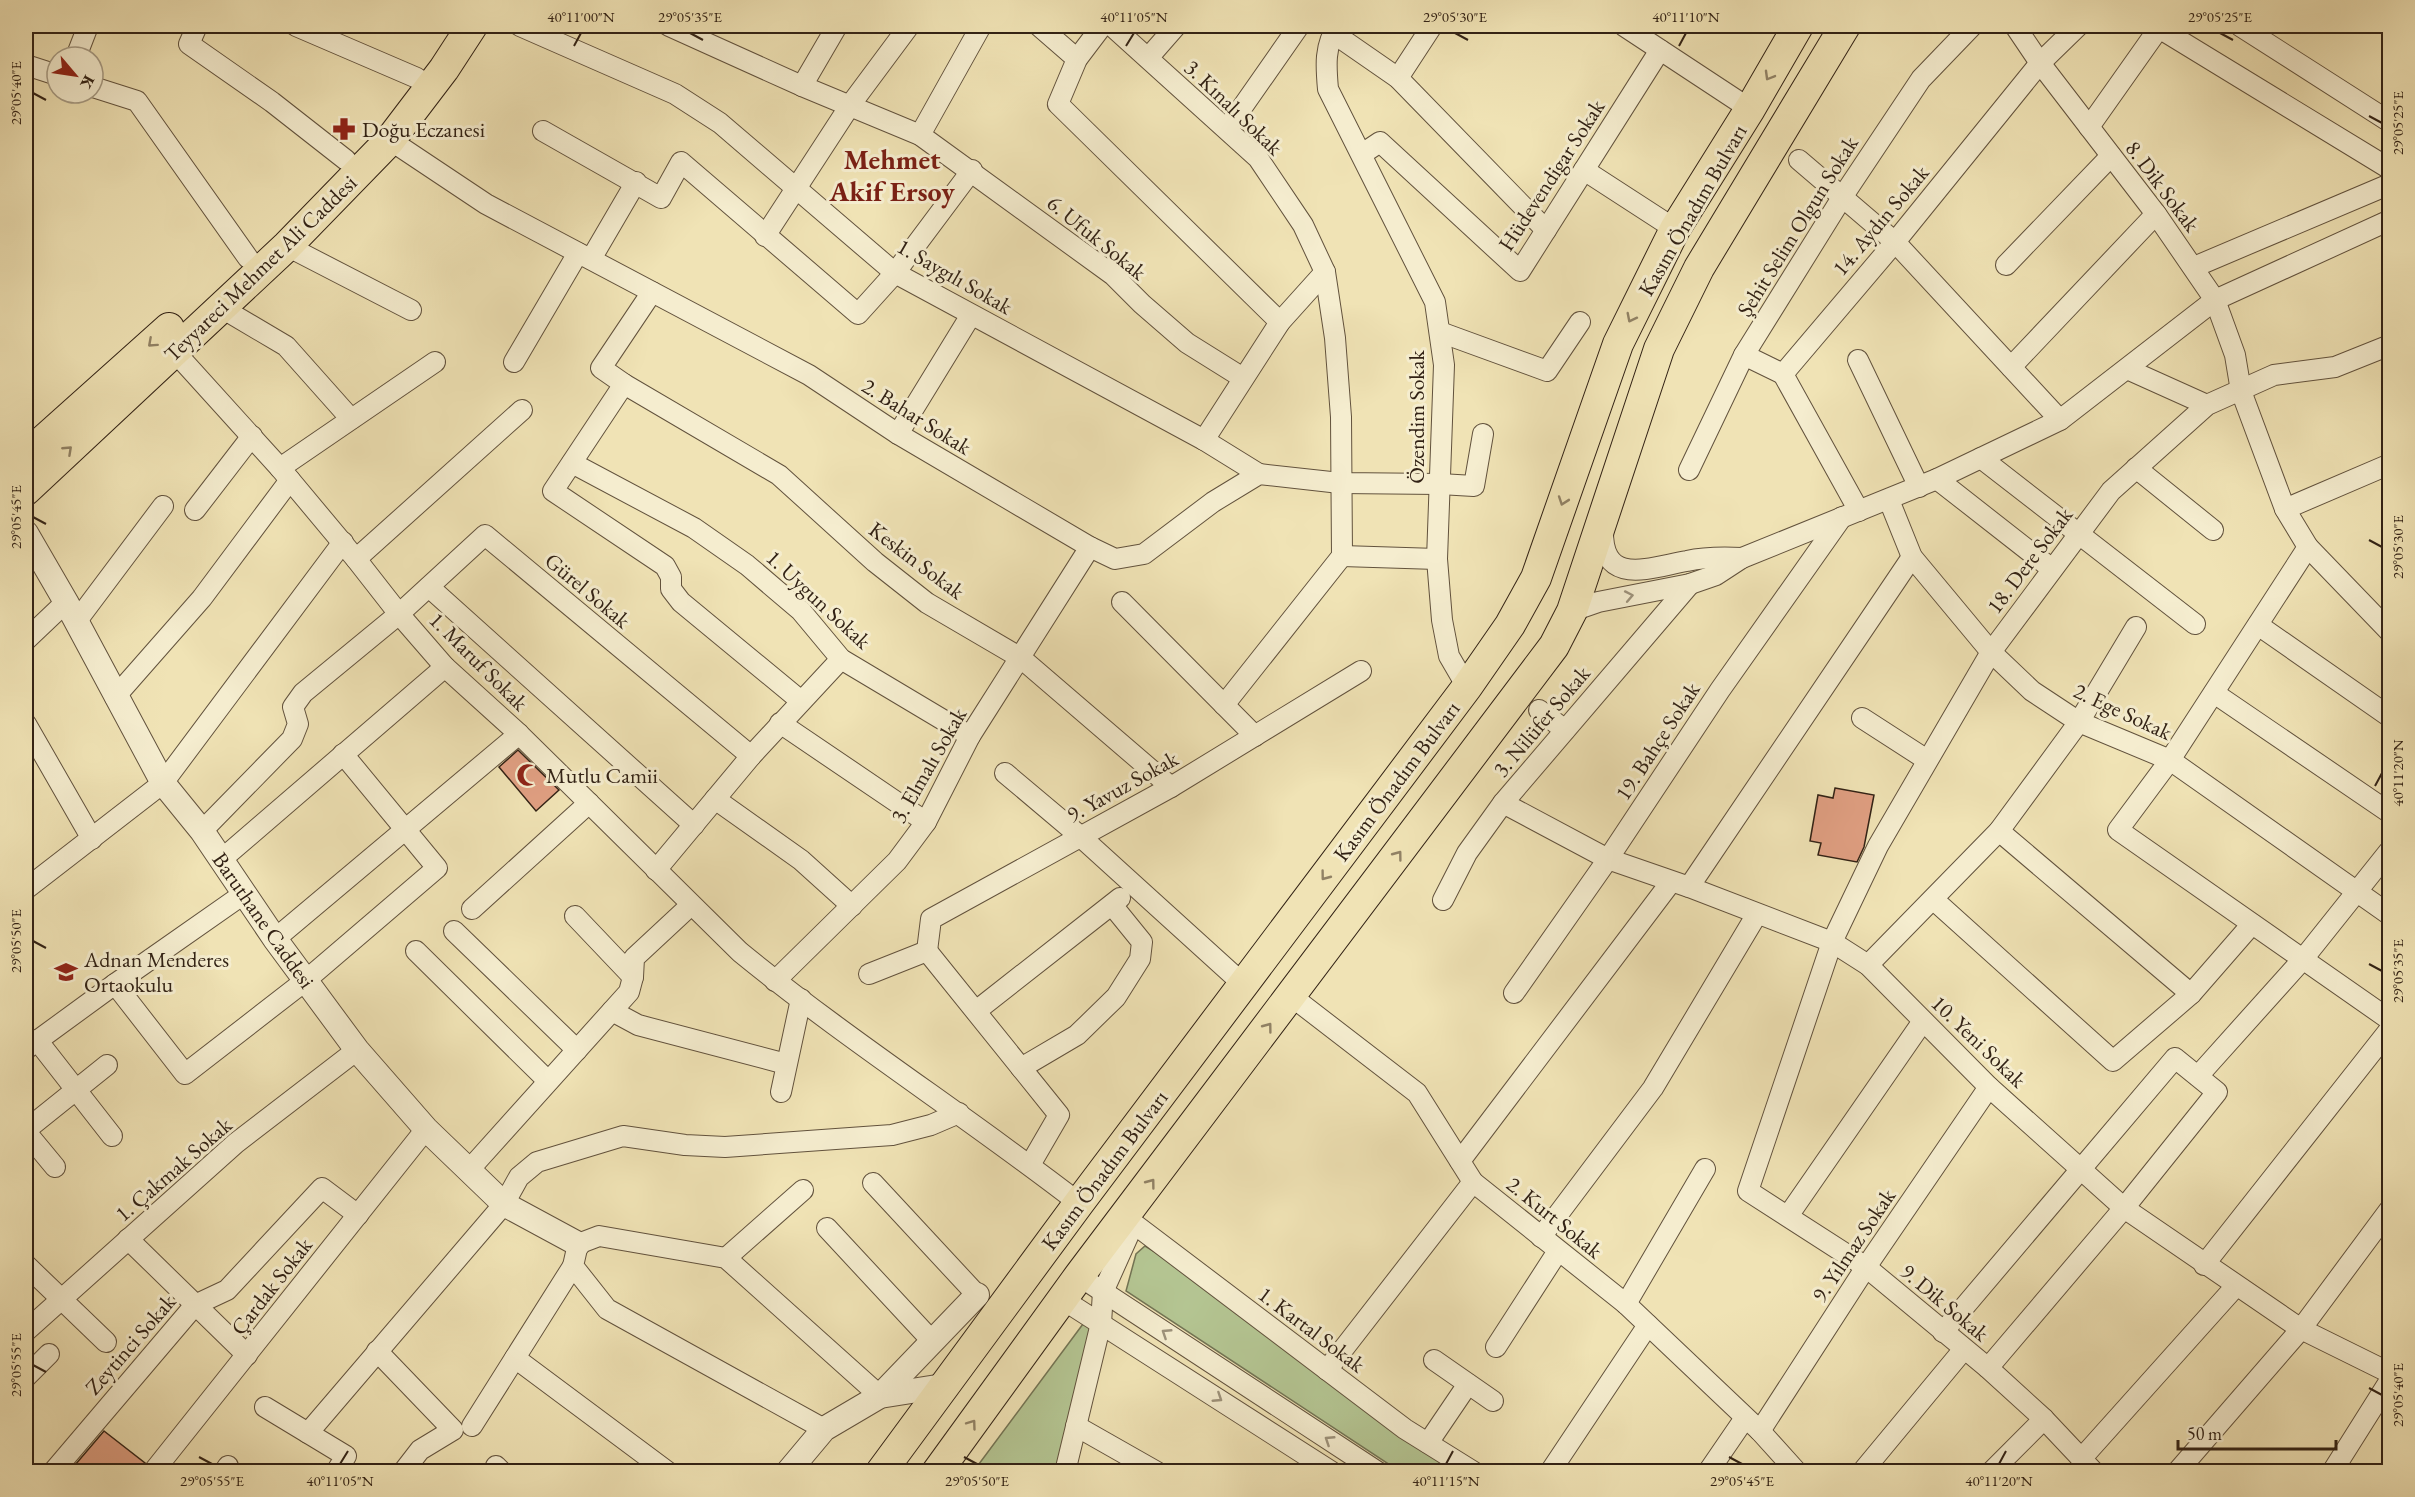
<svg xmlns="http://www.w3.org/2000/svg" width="2415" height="1497" viewBox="0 0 2415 1497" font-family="'EB Garamond',serif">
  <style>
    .green { fill: #b4c592; stroke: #737454; stroke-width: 1.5 }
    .building { fill: #e09f82; stroke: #322215; stroke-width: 1.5 }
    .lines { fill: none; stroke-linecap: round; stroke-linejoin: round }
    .minor-casing { stroke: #62523d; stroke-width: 22 }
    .tertiary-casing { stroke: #62523d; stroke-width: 26 }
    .primary-casing { stroke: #322215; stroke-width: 32 }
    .minor { stroke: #f5edcf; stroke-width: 20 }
    .tertiary { stroke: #f5edcf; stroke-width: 24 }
    .primary { stroke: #f0e3b5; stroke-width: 30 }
    .oneway { stroke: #918265 }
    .oneway2 { stroke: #9d927b }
    .ticks { fill: none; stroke: #322215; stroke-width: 2 }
    .labels { text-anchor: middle; stroke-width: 6; stroke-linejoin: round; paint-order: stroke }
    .street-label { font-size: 22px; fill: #322215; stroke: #f5edcf }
    .poi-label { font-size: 22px; fill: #322215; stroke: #f5edcf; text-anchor: start }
    .district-label { font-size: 28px; font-weight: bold; fill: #7a1f14; stroke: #f5edcf }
    .neatline { fill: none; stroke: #322215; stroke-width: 2 }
    .ticks-label { font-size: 15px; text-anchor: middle; fill: #322215 }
  </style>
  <rect width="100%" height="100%" fill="#f0e3b5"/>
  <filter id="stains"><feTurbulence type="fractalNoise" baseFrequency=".00333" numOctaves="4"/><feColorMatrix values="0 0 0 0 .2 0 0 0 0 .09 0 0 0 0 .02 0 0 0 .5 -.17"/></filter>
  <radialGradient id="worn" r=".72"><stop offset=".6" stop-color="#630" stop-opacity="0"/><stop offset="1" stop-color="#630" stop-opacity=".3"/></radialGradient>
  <g class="green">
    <polygon points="1145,1246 1170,1261 1459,1471 1399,1471 1126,1291 1136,1254"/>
    <polygon points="1098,1321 1062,1471 973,1472 1083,1324"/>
  </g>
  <g class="building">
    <polygon points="518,750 559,790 536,811 499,767"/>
    <polygon points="1835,788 1874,795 1864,847 1857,862 1818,855 1821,843 1810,841 1818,795 1833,798"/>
    <polygon points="104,1431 145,1463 141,1472 69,1472"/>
  </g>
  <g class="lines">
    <g class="minor-casing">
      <g id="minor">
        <polyline points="197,26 189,44 272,102 346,160"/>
        <polyline points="296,26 417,78"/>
        <polyline points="520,26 675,94 720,123 895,273 1204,440 1259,474"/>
        <polyline points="669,26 802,86 920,135 1113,275 1142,304 1187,343 1243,378"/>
        <polyline points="1039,26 1077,59"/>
        <polyline points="1102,26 1077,59 1058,104 1280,322"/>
        <polyline points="1112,26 1258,158 1303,225 1325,272 1335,338 1341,417 1342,556 1224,705"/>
        <polyline points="1332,26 1333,33 1398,78 1546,230"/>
        <path d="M1338,26c-14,19 -12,41 -10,63l107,213 9,63 -7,194 5,61 7,36 18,31"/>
        <polyline points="1624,26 1750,109"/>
        <polyline points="2015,26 2040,63 2156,214 2215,300 2235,355 2241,391 2285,509 2308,547 2390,632"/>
        <polyline points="2240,26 2390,122"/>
        <polyline points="76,57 88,26"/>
        <polyline points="1148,58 1176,26"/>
        <polyline points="26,65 57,75"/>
        <polyline points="1398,78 1432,26"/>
        <polyline points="802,86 837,26"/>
        <polyline points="93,87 137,101 248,258"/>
        <polyline points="2089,127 2159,28 2390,169"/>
        <polyline points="1227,129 1299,26"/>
        <polyline points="543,131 661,198 681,162 858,314 895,273 972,170"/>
        <polyline points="920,135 981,26"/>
        <polyline points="390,140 486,204 809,375 898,434 1090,547 1115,559 1144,554 1213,502 1259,474 1340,483 1440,484 1474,486 1483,434"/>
        <polyline points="1362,154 1380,142 1520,271 1660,50"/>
        <polyline points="1799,160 1895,242 2060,420"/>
        <polyline points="1584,170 1675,229"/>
        <polyline points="765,236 851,104 909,26"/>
        <polyline points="287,246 411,310"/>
        <polyline points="591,259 636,182"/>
        <polyline points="2006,265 2111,156"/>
        <polyline points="2194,267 2390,184"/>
        <polyline points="652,292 601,368 624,384 553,491 665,566 671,577 671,589 681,602 801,701"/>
        <polyline points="220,307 286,346 351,419"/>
        <polyline points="1440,332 1547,371 1580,322"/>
        <path d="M174,351l106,117 76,91 43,55 46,53 74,67 221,218c109,89 228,165 339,251"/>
        <polyline points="1744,355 1783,374 1895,242 2040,63 2078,26"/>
        <polyline points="1858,360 1919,487"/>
        <polyline points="514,362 578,253"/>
        <polyline points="2011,367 2156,214"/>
        <polyline points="2127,369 2207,405"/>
        <polyline points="1783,374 1859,511"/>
        <polyline points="624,384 779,475 875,562 927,603 1021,658 1171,787"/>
        <polyline points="898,434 971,315"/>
        <polyline points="1204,440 1280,322 1325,272"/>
        <polyline points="1981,458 2195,624"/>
        <polyline points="572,463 694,528 747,565 801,611 841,659 970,736"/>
        <polyline points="280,468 435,362"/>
        <polyline points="2136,468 2213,530"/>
        <polyline points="1689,470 1744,355 1843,196 1921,79 1972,26"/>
        <polyline points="1937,479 2052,569"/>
        <polyline points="1889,500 1912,557 1991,652 2032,691 2079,722 2170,760 2390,915"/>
        <polyline points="2285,509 2390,464"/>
        <polyline points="195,510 252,436"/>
        <path d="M1603,530c-1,58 48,37 84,31 18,-4 36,-4 55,-3"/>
        <polyline points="2308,547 2170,760 2118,830 2390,1020"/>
        <polyline points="1342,556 1437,559"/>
        <polyline points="356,559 522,410"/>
        <polyline points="429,587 694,825"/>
        <polyline points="1122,602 1255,736"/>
        <polyline points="1572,611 1598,602 1690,584 1716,575 1742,558 1937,479 2060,420 2215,300 2390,220"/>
        <polyline points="76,622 163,506"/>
        <polyline points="2258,625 2390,717"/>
        <polyline points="26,640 66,602"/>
        <polyline points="2214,693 2390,813"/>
        <polyline points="115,697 202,598 290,480"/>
        <polyline points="1539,710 1565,730"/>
        <polyline points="1862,718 1927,760"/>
        <polyline points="780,723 926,822"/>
        <polyline points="26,724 92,839"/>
        <polyline points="1005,773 1081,837 1243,984"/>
        <polyline points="715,799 801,860 852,906"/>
        <polyline points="1503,803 1608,859 1689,887 1832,942 1868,965 1989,1087 2124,1208 2301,1329 2390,1373"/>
        <polyline points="202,831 292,739 298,724 293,707 303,693 399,614 485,535 751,756"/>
        <polyline points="1999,831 2191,994"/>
        <polyline points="222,859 445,667"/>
        <polyline points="656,870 751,756 841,659"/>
        <polyline points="1689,887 1912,557"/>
        <polyline points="26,889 163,783 343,542"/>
        <polyline points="1443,900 1467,853 1503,803 1690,584"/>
        <polyline points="1934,900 2113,1061 2191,994 2252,924"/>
        <polyline points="472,909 589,803"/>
        <polyline points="575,916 633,977"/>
        <polyline points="454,931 577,1050"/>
        <polyline points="275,939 519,734"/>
        <polyline points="416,951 548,1081"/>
        <polyline points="927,951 931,919 1171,787 1361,671"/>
        <polyline points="927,951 1059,1115 1030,1165"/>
        <polyline points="1868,965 1999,831 2079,722 2136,627"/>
        <polyline points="869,974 927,951"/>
        <polyline points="775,981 897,861 926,822 970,736 1090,547"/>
        <polyline points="115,984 185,1074 305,981 437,868 343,754"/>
        <polyline points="1514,993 1608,859 1720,690 1842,517"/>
        <polyline points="1291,996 1417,1093 1473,1182 1626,1304 1760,1431 1797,1472"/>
        <polyline points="612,1011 638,1025 786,1064"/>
        <polyline points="976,1011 1120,898"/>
        <polyline points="37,1040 112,1136"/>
        <polyline points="26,1049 115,984 245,893"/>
        <polyline points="1021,1068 1077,1035 1116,997 1140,959 1142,942 1112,905"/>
        <polyline points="2198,1076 2303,959 2390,850"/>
        <polyline points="781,1092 801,999"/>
        <polyline points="26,1130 107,1065"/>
        <polyline points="26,1132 55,1167"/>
        <polyline points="1460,1161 1671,882"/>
        <polyline points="468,1171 629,992 633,977 634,958 691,905"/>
        <polyline points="873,1183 977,1295"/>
        <polyline points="1788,1216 1923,1021"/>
        <polyline points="1125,1217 1405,1429 1474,1472"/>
        <polyline points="827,1228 932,1341"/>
        <polyline points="1541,1237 1653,1088 1757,914"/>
        <polyline points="128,1239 247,1355"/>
        <polyline points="726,1258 803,1190"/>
        <polyline points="26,1265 106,1342"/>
        <polyline points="2204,1265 2390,1029"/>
        <polyline points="1079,1276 1378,1472"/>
        <polyline points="1062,1299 1332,1472"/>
        <polyline points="1626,1304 1705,1169"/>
        <polyline points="26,1331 236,1143 357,1050"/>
        <polyline points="1943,1332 2175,1058 2217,1092 2124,1208 1988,1368"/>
        <polyline points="1496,1347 1558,1251"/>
        <polyline points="377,1351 453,1430 420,1450 403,1472"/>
        <polyline points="515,1358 668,1472"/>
        <polyline points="1434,1360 1493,1401"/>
        <polyline points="1327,1370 1473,1182"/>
        <polyline points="26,1377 49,1354"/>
        <polyline points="265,1407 308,1433"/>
        <polyline points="472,1426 573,1266"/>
        <polyline points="1076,1426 1157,1472"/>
        <polyline points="824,1429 607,1309 573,1266 578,1244 599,1236 726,1258 880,1396"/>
        <polyline points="1760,1431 1866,1267 1989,1087"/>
        <polyline points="1428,1443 1468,1384"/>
        <polyline points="2081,1459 2236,1286"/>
        <polyline points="496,1466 502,1472"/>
        <polyline points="53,1472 195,1305 227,1290 322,1188 358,1215"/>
        <polyline points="153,1472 426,1129"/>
        <polyline points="224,1472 228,1466"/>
        <polyline points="336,1472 346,1456 308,1433 504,1204 519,1177 537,1162 623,1136 685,1145 725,1147 892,1135 931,1125 959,1113"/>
        <polyline points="1065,1472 1101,1323 1103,1292 1134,1223"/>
        <polyline points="1550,1472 1648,1325"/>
        <polyline points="1708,1472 1745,1418"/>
        <polyline points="1862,1472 1964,1349"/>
        <polyline points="1991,1472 2044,1419"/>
        <polyline points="2094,1472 2044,1419 1988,1368 1866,1267 1748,1191 1832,942 1878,846 1991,652 2111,491 2207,405 2274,375 2335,367 2390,345"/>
        <polyline points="2177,1472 2301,1329 2390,1209"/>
        <polyline points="2332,1472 2390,1380"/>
      </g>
    </g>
    <g class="tertiary-casing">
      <g id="tertiary">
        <polyline points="26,533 66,602 163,783 202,831 275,939 357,1050 426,1129 504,1204 578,1244"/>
        <polyline points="880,1396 977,1295"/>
        <polyline points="788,1472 824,1429 880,1396 943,1386"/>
      </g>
    </g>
    <g class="primary-casing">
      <g id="primary">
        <polyline points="26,456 169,328"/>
        <polyline points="26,490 287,246 390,140 444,69 472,26"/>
        <polyline points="881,1472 1079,1203 1467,687 1510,625 1536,578 1618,344 1675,229 1750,109 1798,26"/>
        <polyline points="937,1472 1079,1276 1554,646 1572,611 1659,349 1699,268 1845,26"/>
      </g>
    </g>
    <use href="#minor" class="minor"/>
    <use href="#tertiary" class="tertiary"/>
    <use href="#primary" class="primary"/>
  </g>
  <defs><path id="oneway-chevron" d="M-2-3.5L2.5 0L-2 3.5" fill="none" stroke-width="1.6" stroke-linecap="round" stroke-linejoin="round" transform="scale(1.5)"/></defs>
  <g class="oneway">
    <use href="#oneway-chevron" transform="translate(1769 76) rotate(120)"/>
    <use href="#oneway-chevron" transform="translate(1631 318) rotate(117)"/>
    <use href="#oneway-chevron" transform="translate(152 343) rotate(138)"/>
    <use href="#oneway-chevron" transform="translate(68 450) rotate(-43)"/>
    <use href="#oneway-chevron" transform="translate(1563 501) rotate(109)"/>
    <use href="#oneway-chevron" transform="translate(1398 855) rotate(-53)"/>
    <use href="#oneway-chevron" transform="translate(1325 876) rotate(127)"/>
    <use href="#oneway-chevron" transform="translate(1268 1027) rotate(-53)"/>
    <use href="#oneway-chevron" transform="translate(1151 1183) rotate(-53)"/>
    <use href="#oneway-chevron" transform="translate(972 1424) rotate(-54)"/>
  </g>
  <g class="oneway2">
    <use href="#oneway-chevron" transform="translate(1629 596) rotate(-11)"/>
    <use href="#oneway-chevron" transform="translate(1166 1333) rotate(-147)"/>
    <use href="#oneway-chevron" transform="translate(1218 1398) rotate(33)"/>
    <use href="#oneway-chevron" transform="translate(1329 1440) rotate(-147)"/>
  </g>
  <path class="ticks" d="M690,33l13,7M1455,33l13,7M2220,33l13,7M574,46l7,-13M1126,46l8,-13M1679,46l7,-13M33,93l13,7M2369,116l13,7M33,517l13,7M2369,540l13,7M2375,786l7,-13M33,941l13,7M2369,964l13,7M33,1365l13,7M2369,1388l13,7M199,1457l13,7M964,1457l13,7M1729,1457l13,7M340,1464l8,-13M1446,1464l7,-13M1999,1464l7,-13"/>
  <defs>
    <g id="pharmacy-bare" transform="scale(1.8)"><path d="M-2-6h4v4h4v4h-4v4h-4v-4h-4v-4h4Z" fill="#8f2418" stroke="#f5edcf" stroke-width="2.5" paint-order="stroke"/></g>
    <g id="mosque-bare" transform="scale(1.8)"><path d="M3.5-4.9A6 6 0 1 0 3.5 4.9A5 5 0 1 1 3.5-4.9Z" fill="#8f2418" stroke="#f5edcf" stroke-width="2.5" paint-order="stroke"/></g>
    <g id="school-bare" transform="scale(1.8)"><path d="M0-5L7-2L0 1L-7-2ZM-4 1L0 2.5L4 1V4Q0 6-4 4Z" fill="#8f2418" stroke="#f5edcf" stroke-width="2.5" paint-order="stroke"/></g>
  </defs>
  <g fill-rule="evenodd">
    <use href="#pharmacy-bare" x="344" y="129"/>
    <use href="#mosque-bare" x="528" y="775"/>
    <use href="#school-bare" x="66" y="972"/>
  </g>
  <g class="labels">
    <g class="street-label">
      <text transform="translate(1234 107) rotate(44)" y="8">3. Kınalı Sokak</text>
      <text transform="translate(1551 175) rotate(-57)" y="8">Hüdevendigar Sokak</text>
      <text transform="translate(2163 186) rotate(53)" y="8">8. Dik Sokak</text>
      <text transform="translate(1692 210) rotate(-60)" y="8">Kasım Önadım Bulvarı</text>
      <text transform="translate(1880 220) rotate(-50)" y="8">14. Aydın Sokak</text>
      <text transform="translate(1797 226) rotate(-58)" y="8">Şehit Selim Olgun Sokak</text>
      <text transform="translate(1097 237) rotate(39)" y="8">6. Ufuk Sokak</text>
      <text transform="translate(260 268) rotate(-44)" y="8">Teyyareci Mehmet Ali Caddesi</text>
      <text transform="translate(955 276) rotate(30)" y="8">1. Saygılı Sokak</text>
      <text transform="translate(917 416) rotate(32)" y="8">2. Bahar Sokak</text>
      <text transform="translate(1416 417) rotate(-90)" y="8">Özendim Sokak</text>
      <text transform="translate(917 560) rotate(37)" y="8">Keskin Sokak</text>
      <text transform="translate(2029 560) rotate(-53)" y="8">18. Dere Sokak</text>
      <text transform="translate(588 590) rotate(40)" y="8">Gürel Sokak</text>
      <text transform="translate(819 599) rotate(43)" y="8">1. Uygun Sokak</text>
      <text transform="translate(479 661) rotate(45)" y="8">1. Maruf Sokak</text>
      <text transform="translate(2123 711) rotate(25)" y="8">2. Ege Sokak</text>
      <text transform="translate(1541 721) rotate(-50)" y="8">3. Nilüfer Sokak</text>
      <text transform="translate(1657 741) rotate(-57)" y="8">19. Bahçe Sokak</text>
      <text transform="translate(928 765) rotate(-60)" y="8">3. Elmalı Sokak</text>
      <text transform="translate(1396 781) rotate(-53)" y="8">Kasım Önadım Bulvarı</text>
      <text transform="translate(1122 786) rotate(-29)" y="8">9. Yavuz Sokak</text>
      <text transform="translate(264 920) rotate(55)" y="8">Baruthane Caddesi</text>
      <text transform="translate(1979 1041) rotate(44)" y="8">10. Yeni Sokak</text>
      <text transform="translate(173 1169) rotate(-41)" y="8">1. Çakmak Sokak</text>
      <text transform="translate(1104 1170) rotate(-53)" y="8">Kasım Önadım Bulvarı</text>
      <text transform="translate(1555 1217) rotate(39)" y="8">2. Kurt Sokak</text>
      <text transform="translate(1853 1245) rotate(-56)" y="8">9. Yılmaz Sokak</text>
      <text transform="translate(271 1286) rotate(-52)" y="8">Çardak Sokak</text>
      <text transform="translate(1945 1302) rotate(40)" y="8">9. Dik Sokak</text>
      <text transform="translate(1312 1329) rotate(37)" y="8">1. Kartal Sokak</text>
      <text transform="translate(130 1344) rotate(-49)" y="8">Zeytinci Sokak</text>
    </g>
    <g class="poi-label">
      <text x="362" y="137">Doğu Eczanesi</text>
      <text x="546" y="783">Mutlu Camii</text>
      <text x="84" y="967">Adnan Menderes<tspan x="84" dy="25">Ortaokulu</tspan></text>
    </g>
    <g class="district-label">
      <text x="892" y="169">Mehmet<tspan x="892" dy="32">Akif Ersoy</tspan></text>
    </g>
  </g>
  <rect width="2415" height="1497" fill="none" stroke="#f0e3b5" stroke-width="66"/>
  <g transform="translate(75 75) rotate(119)"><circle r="28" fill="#f5edcf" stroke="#a79c85" stroke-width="1.5"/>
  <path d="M0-4.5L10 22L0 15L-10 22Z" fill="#8f2418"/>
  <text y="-9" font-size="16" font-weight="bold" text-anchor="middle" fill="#322215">K</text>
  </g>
  <path d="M2178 1440v9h158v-9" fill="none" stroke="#322215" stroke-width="3"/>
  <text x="2187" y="1440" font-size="18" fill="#322215" stroke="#f5edcf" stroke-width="4.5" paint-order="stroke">50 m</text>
  <rect x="33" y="33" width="2349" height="1431" class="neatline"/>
  <g class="ticks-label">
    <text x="581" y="22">40°11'00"N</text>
    <text x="690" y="22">29°05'35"E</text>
    <text x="1134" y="22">40°11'05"N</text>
    <text x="1455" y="22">29°05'30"E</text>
    <text x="1686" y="22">40°11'10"N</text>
    <text x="2220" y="22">29°05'25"E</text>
    <text transform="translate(16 93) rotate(-90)" y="5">29°05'40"E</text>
    <text transform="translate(2398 123) rotate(-90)" y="5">29°05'25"E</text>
    <text transform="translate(16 517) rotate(-90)" y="5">29°05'45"E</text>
    <text transform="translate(2398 547) rotate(-90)" y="5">29°05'30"E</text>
    <text transform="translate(2398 773) rotate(-90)" y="5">40°11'20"N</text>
    <text transform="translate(16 941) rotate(-90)" y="5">29°05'50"E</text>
    <text transform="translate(2398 971) rotate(-90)" y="5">29°05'35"E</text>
    <text transform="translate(16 1365) rotate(-90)" y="5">29°05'55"E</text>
    <text transform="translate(2398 1395) rotate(-90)" y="5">29°05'40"E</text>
    <text x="212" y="1486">29°05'55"E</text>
    <text x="340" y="1486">40°11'05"N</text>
    <text x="977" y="1486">29°05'50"E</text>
    <text x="1446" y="1486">40°11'15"N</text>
    <text x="1742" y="1486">29°05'45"E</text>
    <text x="1999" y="1486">40°11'20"N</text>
  </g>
  <rect width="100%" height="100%" filter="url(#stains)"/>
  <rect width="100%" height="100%" fill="url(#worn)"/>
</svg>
